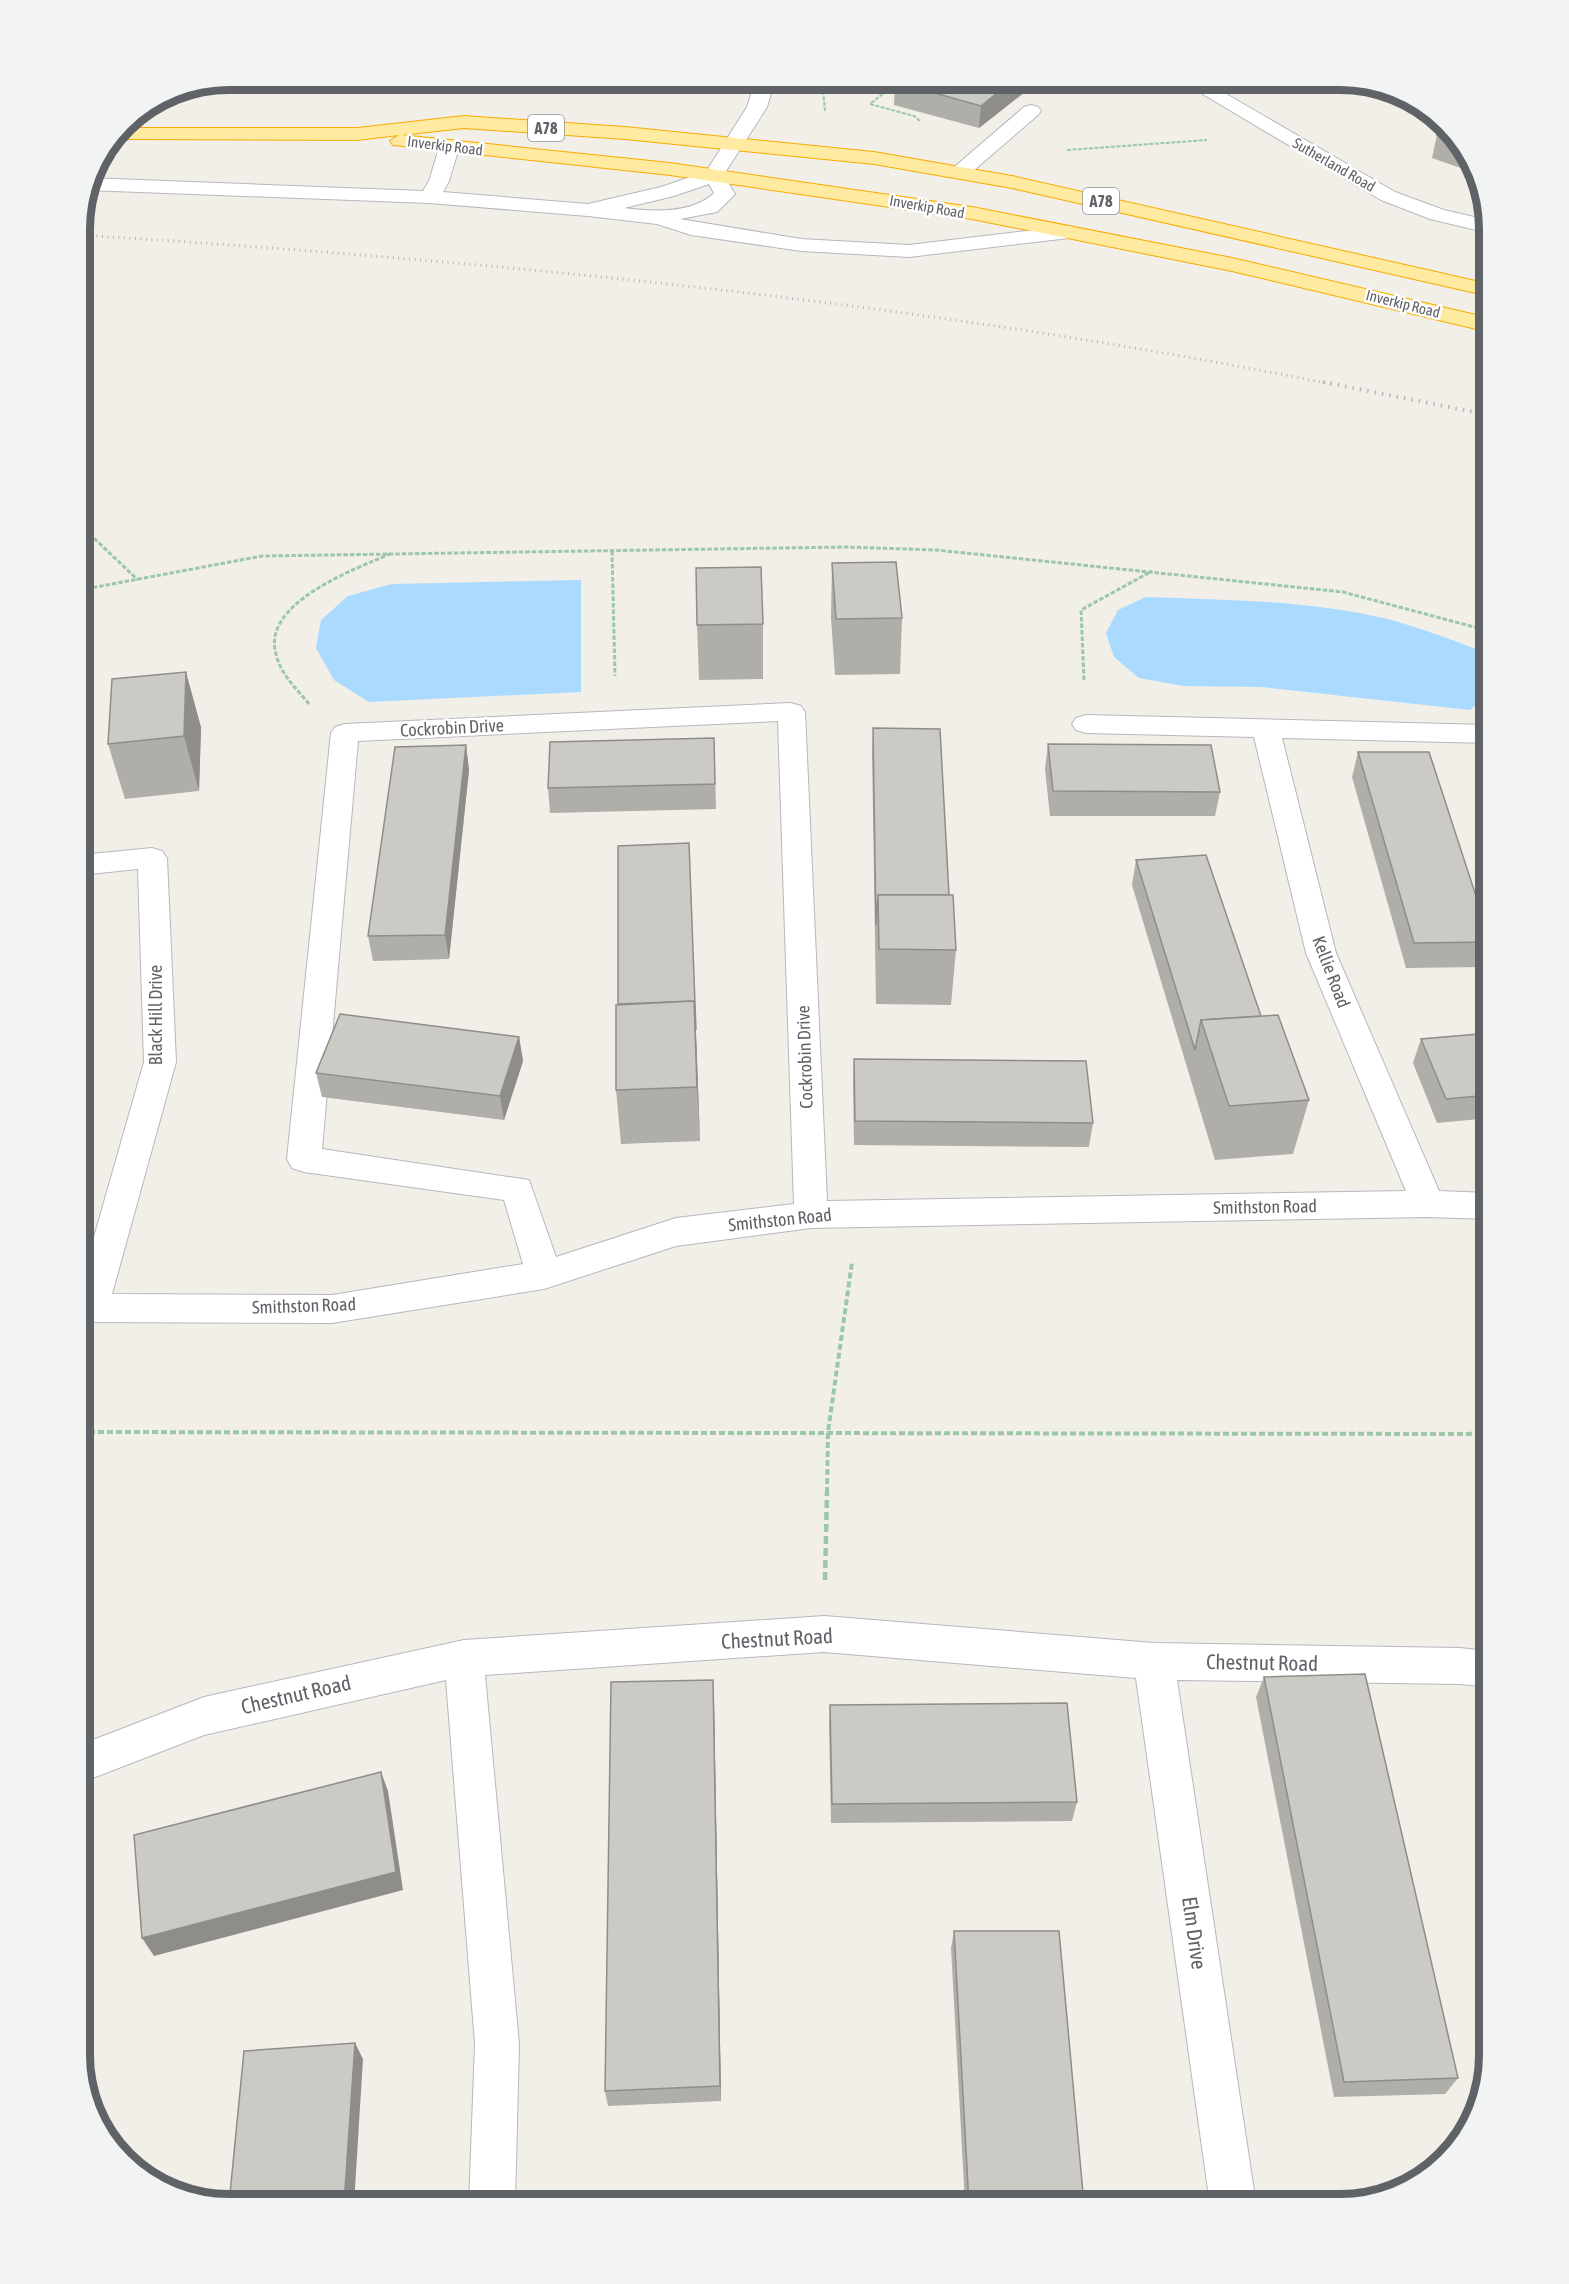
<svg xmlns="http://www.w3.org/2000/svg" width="1569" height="2284" viewBox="0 0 1569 2284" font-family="'Asap Condensed',sans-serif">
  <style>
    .water { fill: #aadaff }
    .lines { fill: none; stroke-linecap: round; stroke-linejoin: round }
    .service-casing { stroke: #b5b8bc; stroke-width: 2 }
    .minor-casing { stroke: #b5b8bc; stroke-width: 2 }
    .tertiary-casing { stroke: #b5b8bc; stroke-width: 2 }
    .trunk-casing { stroke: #f9ab00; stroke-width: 2 }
    .path-far3 { stroke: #9cc7a9; stroke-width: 2; stroke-dasharray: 4 1.5; stroke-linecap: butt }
    .path-far2 { stroke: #9cc7a9; stroke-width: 3; stroke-dasharray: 4.5 2; stroke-linecap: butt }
    .path-far1 { stroke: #9cc7a9; stroke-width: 4; stroke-dasharray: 6 3; stroke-linecap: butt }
    .path { stroke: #9cc7a9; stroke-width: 4.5; stroke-dasharray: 8 4; stroke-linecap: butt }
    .service { fill: #fff; fill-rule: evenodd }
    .minor { fill: #fff; fill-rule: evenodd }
    .tertiary { fill: #fff; fill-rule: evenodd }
    .trunk { fill: #feeaa1; fill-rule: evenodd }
    .rail-far1 { stroke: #b6b7b8; stroke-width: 3; stroke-dasharray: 1 4.5; stroke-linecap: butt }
    .rail { stroke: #b6b7b8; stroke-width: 4; stroke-dasharray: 1.5 6; stroke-linecap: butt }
    .wall { fill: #afaea9 }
    .shaded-wall { fill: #8f8d8a }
    .building { fill: #cccac5; stroke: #8f8d8a; stroke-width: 1.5 }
    .labels { text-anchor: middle; stroke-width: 5; stroke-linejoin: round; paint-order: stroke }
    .far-street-label { font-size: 15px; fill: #5f6368; stroke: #fff }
    .shield { fill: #fff; stroke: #8f9295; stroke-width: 1.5 }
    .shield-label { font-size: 16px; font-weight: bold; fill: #5f6368 }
    .street-label { font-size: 18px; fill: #5f6368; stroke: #fff }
    .near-street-label { font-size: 21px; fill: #5f6368; stroke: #fff }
    .rim { fill: none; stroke: #5f6368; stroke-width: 8 }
  </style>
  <rect width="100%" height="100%" fill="#f1efe8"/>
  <g class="water">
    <polygon points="581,580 581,692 369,702 334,680 316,648 321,620 348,596 392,584"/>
    <path d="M1146,597c77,3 161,3 237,21 36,9 70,22 105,36l1,40 -19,16 -208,-23 -79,-1 -44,-8 -25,-21 -8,-24 12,-23z"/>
  </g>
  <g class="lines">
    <g class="service-casing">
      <polygon id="service" points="1031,105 1038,107 1041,111 1038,115 966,177 952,177 949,173 952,169 1024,107"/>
    </g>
    <g class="minor-casing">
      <g id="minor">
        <polygon points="1179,80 1202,80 1395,192 1444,210 1487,220 1489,233 1430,219 1381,200"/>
        <path d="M449,142l7,2 3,4 -10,33 -6,11 145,12 73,-17 53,-18 7,2 14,23 -18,18 -37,7 121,20 108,6 160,-19 7,2 4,4 -4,4 -7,2 -160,19 -108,-6 -110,-16 -34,-11 -69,-8 -159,-13 -342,-13 2,-12 334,13 6,-10 10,-33 3,-4zM709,184l5,9c-22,21 -61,19 -90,15l50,-12z"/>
        <path d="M791,703l10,3 4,6 22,489 579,-10 -100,-238 -52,-216 -168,-4 -10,-3 -4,-6 4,-6 10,-3 403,10v18l-207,-5 54,215 103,238 50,2v26l-61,-2 -617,11 -135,18 -132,43 -212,34 -252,-1v-36l64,-224 -6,-193 -58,6v-20l72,-7 10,3 5,7 9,204 -64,232 220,1 191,-31 -19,-64 -200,-28 -12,-4 -5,-9 44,-426 4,-6 10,-3zM778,721l16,483 -118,14 -120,39 -27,-77 -207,-31 36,-408z"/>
        <polygon points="824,1616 1154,1643 1460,1648 1489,1651 1489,1687 1460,1684 1177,1680 1256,2204 1210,2204 1136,1678 824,1652 485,1675 519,2044 515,2204 469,2204 475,2044 446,1680 204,1735 80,1783 80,1745 204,1697 464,1640"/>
      </g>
    </g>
    <g class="tertiary-casing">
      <polygon id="tertiary" points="747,80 767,80 773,87 767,107 721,179 707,179 704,175 747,107 753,88"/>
    </g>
    <g class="trunk-casing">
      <polygon id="trunk" points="464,116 625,127 874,152 1012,176 1489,284 1489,296 1012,188 874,164 625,139 464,128 401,135 670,163 972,207 1232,258 1489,318 1489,332 1232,271 972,219 670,175 393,145 390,141 399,135 357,140 113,139 120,128 357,128"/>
    </g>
    <g class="path-far3">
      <polyline points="822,80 825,111"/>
      <polyline points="900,80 870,104 914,116 920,121"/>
      <polyline points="1067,150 1207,140"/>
    </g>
    <g class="path-far2">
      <polyline points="80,525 138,580"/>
      <polyline points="612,551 615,676"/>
      <polyline points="80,590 262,556 846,547 936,550 1343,592 1489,631"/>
      <polyline points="1084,680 1081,610 1152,571"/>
      <path d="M309,704c-13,-16 -28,-29 -33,-50 -15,-51 79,-85 114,-100"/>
    </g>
    <g class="path-far1">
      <polyline points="80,1432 1469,1434 1489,1431"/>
      <polyline points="827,1493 828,1432 852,1262"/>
    </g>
    <polyline class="path" points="825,1580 827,1492"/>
    <use href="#service" class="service"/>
    <use href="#minor" class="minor"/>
    <use href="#tertiary" class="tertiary"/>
    <use href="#trunk" class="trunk"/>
    <path class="rail-far1" d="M80,235c419,26 839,67 1251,149"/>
    <polyline class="rail" points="1323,382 1489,415"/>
  </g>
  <g class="wall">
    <polygon points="229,80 273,80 271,86 189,88"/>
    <polygon points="309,80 333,80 315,84"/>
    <polygon points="898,80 1040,80 979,128 894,105 895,82"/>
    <polygon points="1328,80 1350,80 1415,100 1418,102 1402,97 1394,103"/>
    <polygon points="1445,130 1470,154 1475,173 1432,158 1437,135"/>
    <polygon points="832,563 902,618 900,674 835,675 831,618"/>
    <polygon points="763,624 763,679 699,680 697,625"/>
    <polygon points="201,727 199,791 125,799 108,744"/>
    <polygon points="873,728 949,895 956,950 951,1005 876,1004 872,753"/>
    <polygon points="714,738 716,809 550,813 548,788"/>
    <polygon points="1048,744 1220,792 1215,816 1050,816 1045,769"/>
    <polygon points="466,745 469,770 449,959 373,961 368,936"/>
    <polygon points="1358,752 1490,939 1490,945 1482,967 1406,968 1352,777"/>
    <polygon points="689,843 700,1141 621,1144 616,1090 618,1004"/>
    <polygon points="1136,860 1261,1016 1309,1100 1293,1154 1215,1160 1132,885"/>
    <polygon points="1490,1033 1490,1118 1437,1123 1413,1063 1421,1039"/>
    <polygon points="519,1037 523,1061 504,1120 322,1097 316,1073"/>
    <polygon points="854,1059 1093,1123 1089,1147 854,1145 853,1084"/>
    <polygon points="1264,1677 1458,2078 1445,2094 1334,2097 1256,1697"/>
    <polygon points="714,1700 721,2101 608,2106 605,2091"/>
    <polygon points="830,1705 1077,1802 1072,1821 831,1823 829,1725"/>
    <polygon points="954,1931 1084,2204 965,2204 951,1948"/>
  </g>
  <g class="shaded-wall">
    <polygon points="314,80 333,80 315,84"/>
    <polygon points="1013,80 1040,80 979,128 981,106"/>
    <polygon points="1396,94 1403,96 1402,97 1394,103"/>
    <polygon points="186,672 201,727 199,791 184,736"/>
    <polygon points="466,745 469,770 449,959 445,935"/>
    <polygon points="689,843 700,1141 697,1087"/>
    <polygon points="519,1037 523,1061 504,1120 500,1096"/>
    <polygon points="713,1680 714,1700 721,2101 720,2086"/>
    <polygon points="381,1772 388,1791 403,1890 154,1956 142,1938"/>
    <polygon points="355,2043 363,2059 354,2204 344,2204"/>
  </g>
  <g class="building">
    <polygon points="898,80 1013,80 981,106 895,82"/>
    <polygon points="1445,130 1457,142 1437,135"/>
    <polygon points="896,562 902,618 836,619 832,563"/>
    <polygon points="761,567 763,624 697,625 696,568"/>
    <polygon points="186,672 184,736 108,744 112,679"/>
    <polygon points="873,728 940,729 949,895 878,895 876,925"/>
    <polygon points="714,738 715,784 548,788 550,742"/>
    <polygon points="1048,744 1211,745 1220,792 1053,791"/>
    <polygon points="466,745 445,935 368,936 395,747"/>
    <polygon points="1358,752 1429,752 1490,939 1490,942 1414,943"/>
    <polygon points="689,843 696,1030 694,1001 618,1004 618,846"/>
    <polygon points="1206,855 1261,1016 1201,1020 1195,1050 1136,860"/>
    <polygon points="878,895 953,895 956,950 879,949"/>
    <polygon points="694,1001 697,1087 616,1090 616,1005"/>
    <polygon points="340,1014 519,1037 500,1096 316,1073"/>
    <polygon points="1278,1015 1309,1100 1229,1106 1201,1020"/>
    <polygon points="1490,1033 1490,1095 1446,1099 1421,1039"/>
    <polygon points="854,1059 1086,1061 1093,1123 855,1121"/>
    <polygon points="1365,1674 1458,2078 1344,2082 1264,1677"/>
    <polygon points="713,1680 720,2086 605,2091 611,1682"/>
    <polygon points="1067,1703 1077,1802 832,1804 830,1705"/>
    <polygon points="381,1772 396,1872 142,1938 134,1835"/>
    <polygon points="954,1931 1059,1931 1084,2204 969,2204"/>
    <polygon points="355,2043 344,2204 229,2204 244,2051"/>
  </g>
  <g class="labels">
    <g class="far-street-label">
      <text transform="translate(445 146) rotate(7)" y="5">Inverkip Road</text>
      <text transform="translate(1334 165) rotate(30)" y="5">Sutherland Road</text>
      <text transform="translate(927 207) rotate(10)" y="5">Inverkip Road</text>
      <text transform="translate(1403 304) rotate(14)" y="5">Inverkip Road</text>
    </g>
    <g class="shield">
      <rect x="528" y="115" width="36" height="26" rx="4.5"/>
      <rect x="1083" y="188" width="36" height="26" rx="4.5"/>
    </g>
    <g class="shield-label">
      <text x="546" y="134">A78</text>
      <text x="1101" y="207">A78</text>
    </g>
    <g class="street-label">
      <text transform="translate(452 728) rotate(-3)" y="6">Cockrobin Drive</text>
      <text transform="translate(1331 972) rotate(69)" y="6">Kellie Road</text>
      <text transform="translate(156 1015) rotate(-90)" y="6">Black Hill Drive</text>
      <text transform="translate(805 1057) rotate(-92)" y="6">Cockrobin Drive</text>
      <text transform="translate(1265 1207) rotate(-1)" y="6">Smithston Road</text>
      <text transform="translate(780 1220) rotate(-6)" y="6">Smithston Road</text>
      <text transform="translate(304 1306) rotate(-2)" y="6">Smithston Road</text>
    </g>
    <g class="near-street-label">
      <text transform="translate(777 1639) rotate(-3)" y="7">Chestnut Road</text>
      <text transform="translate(1262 1663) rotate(1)" y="7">Chestnut Road</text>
      <text transform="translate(296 1695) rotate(-13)" y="7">Chestnut Road</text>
      <text transform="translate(1194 1933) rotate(82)" y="7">Elm Drive</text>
    </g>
  </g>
  <path d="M0 0H1569V2284H0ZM229 90H1340A139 139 0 0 1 1479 229V2055A139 139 0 0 1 1340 2194H229A139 139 0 0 1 90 2055V229A139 139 0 0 1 229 90Z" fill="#f2f3f3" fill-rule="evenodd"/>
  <path class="rim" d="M229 90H1340A139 139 0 0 1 1479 229V2055A139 139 0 0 1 1340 2194H229A139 139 0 0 1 90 2055V229A139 139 0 0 1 229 90Z"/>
</svg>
